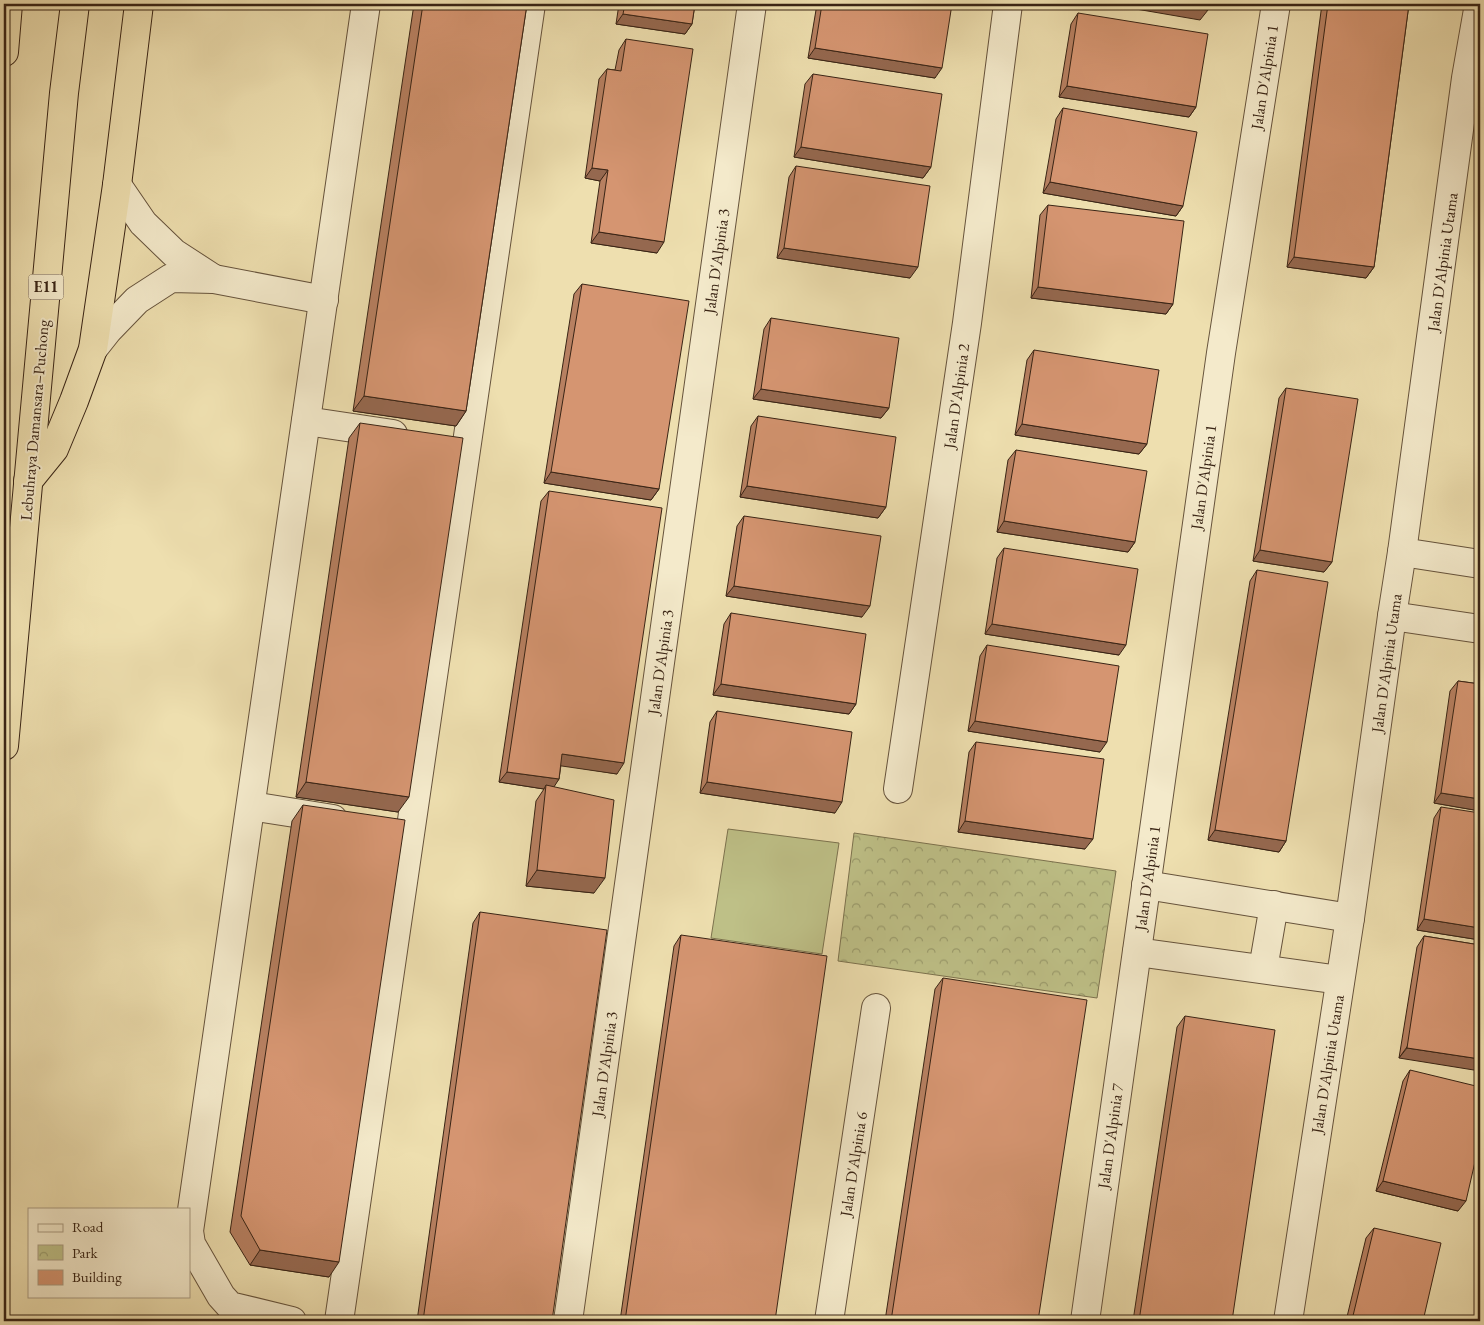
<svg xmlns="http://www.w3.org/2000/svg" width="1484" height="1325" viewBox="0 0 1484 1325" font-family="'EB Garamond',serif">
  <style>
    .park { fill: url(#park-crowns); stroke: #7c724e }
    .pitch { fill: #bec087; stroke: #7c724e }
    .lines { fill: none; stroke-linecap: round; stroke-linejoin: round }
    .minor-casing { stroke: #66533c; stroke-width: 30 }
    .highway-casing { stroke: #392415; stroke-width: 30 }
    .minor { stroke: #f4eacb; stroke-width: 28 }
    .highway { stroke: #eedfaf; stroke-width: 28 }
    .wall { fill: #b78061; stroke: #392415 }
    .shaded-wall { fill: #95684f; stroke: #392415 }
    .building { fill: #d59571; stroke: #392415 }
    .labels { text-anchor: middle; stroke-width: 4; stroke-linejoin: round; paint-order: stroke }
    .shield { fill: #f4eacb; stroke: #715f4c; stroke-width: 1 }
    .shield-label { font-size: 15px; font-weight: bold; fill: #392415 }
    .street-label { font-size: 16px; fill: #392415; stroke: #f4eacb }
  </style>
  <defs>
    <pattern id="park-crowns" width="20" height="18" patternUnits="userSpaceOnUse" patternTransform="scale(1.25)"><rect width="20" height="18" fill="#bec087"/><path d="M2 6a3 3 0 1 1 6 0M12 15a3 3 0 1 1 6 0" fill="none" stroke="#9b9c6d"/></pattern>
  </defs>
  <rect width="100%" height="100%" fill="#eedfaf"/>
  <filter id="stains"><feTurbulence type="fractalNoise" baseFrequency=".004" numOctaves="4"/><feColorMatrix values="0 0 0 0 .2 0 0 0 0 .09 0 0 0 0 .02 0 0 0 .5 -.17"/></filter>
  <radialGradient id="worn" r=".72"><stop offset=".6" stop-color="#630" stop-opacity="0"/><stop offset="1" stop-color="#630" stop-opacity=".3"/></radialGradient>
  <polygon class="park" points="854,833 1116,871 1097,998 838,961"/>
  <polygon class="pitch" points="728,829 839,843 822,954 711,938"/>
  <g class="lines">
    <g class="minor-casing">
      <g id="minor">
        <polyline points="117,185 143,223 174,253 214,279"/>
        <polyline points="93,349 108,330 137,300 171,278 214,279 324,300"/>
        <polyline points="306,421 393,434"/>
        <polyline points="1402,552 1480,564"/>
        <polyline points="1392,616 1480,629"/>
        <polyline points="898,789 967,323 1008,4"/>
        <polyline points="251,806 333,819"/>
        <polyline points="1146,885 1350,918"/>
        <polyline points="1137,952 1340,980"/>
        <polyline points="1263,969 1274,905"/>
        <polyline points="292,1321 230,1306 221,1296 191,1244 189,1231 366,4"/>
        <polyline points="339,1321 531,4"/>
        <polyline points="568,1321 752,4"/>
        <polyline points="829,1321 876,1008"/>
        <polyline points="1085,1321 1221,353 1276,4"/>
        <polyline points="1288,1321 1350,918 1392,616 1402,552 1466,78 1479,4"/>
      </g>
    </g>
    <g class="highway-casing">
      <g id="highway">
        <polyline points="4,52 8,4"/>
        <polyline points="28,481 54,449 74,401 93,349 117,185 139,4"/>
        <polyline points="4,746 64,93 75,4"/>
      </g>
    </g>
    <use href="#minor" class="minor"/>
    <use href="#highway" class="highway"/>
  </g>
  <g class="wall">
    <polygon points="414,4 527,4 466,411 456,426 353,411"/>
    <polygon points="619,4 695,4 692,24 685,34 616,24"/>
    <polygon points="817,4 952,4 935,78 808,58"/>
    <polygon points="1322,4 1409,4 1374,267 1366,278 1287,267"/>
    <polygon points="1078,13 1196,107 1189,117 1059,97 1071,24"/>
    <polygon points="626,39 657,253 591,243 600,181 585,178 599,79 607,69 615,70 619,50"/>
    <polygon points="813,74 931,167 923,178 794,157 805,84"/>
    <polygon points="1063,108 1183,206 1176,216 1043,193 1056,119"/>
    <polygon points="796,166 910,278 777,258 789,177"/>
    <polygon points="1048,205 1173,304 1166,314 1031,298 1040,215"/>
    <polygon points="582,284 659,489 651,500 544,483 574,294"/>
    <polygon points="771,318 889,408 881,418 753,399 764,329"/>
    <polygon points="1034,350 1147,444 1139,454 1015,435 1027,360"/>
    <polygon points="1286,388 1332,562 1324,572 1253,561 1279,398"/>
    <polygon points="758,416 886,507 878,518 740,497 751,426"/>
    <polygon points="360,423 398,812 296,797 349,438"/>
    <polygon points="1016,450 1135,542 1128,552 997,532 1008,460"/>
    <polygon points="549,491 617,774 561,765 559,779 553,787 594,893 526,886 536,801 544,789 499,782 541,501"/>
    <polygon points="744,516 862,617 726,596 737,526"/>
    <polygon points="1004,548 1119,655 985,634 997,558"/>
    <polygon points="1257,570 1286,841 1279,852 1208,840 1250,581"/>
    <polygon points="731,613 856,704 849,714 713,695 724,624"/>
    <polygon points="987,645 1100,752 968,731 980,656"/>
    <polygon points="1458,681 1480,684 1480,811 1434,803 1450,691"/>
    <polygon points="717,711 835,813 700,793 710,722"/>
    <polygon points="976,742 1085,849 958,832 969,752"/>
    <polygon points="303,805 329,1277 250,1265 230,1232 292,821"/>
    <polygon points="1441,807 1480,940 1417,930 1434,818"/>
    <polygon points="480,912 552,1321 417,1321 473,923"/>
    <polygon points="681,935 775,1321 620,1321 674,946"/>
    <polygon points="1424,936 1480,945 1399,1058 1417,947"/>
    <polygon points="943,978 1038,1321 885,1321 935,989"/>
    <polygon points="1185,1016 1232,1321 1133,1321 1177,1027"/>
    <polygon points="1410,1070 1458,1211 1376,1191 1403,1081"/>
    <polygon points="1374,1228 1423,1321 1346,1321 1366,1238"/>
  </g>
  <g class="shaded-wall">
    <polygon points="1107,4 1173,4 1208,10 1200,20"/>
    <polygon points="623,14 692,24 685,34 616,24"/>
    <polygon points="815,48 942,68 935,78 808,58"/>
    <polygon points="1067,86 1196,107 1189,117 1059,97"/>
    <polygon points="801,147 931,167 923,178 794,157"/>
    <polygon points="592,168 608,170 600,181 585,178"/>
    <polygon points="1050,182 1183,206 1176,216 1043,193"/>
    <polygon points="599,232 664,242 657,253 591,243"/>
    <polygon points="784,248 918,267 910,278 777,258"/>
    <polygon points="1294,257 1374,267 1366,278 1287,267"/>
    <polygon points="1038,287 1173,304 1166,314 1031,298"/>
    <polygon points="761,389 889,408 881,418 753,399"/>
    <polygon points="364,396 466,411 456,426 353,411"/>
    <polygon points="1022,424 1147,444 1139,454 1015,435"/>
    <polygon points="551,472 659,489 651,500 544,483"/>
    <polygon points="747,486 886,507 878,518 740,497"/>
    <polygon points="1004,521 1135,542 1128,552 997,532"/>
    <polygon points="1260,550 1332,562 1324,572 1253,561"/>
    <polygon points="734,586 870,606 862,617 726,596"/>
    <polygon points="992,624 1126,645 1119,655 985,634"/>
    <polygon points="721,684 856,704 849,714 713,695"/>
    <polygon points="975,721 1107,742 1100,752 968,731"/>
    <polygon points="562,754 624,763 617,774 555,765"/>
    <polygon points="507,772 559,779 552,790 546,785 544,789 499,782"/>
    <polygon points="306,782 409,797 398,812 296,797"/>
    <polygon points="707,782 842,802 835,813 700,793"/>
    <polygon points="1441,793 1480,799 1480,811 1434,803"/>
    <polygon points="965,821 1093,839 1085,849 958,832"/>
    <polygon points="1215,830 1286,841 1279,852 1208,840"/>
    <polygon points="537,870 605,878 594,893 526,886"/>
    <polygon points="1424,919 1480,928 1480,940 1417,930"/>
    <polygon points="1407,1048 1480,1059 1480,1071 1399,1058"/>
    <polygon points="1383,1181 1466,1201 1458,1211 1376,1191"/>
    <polygon points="260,1250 339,1262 329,1277 250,1265"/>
  </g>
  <g class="building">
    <polygon points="423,4 527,4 466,411 364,396"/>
    <polygon points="625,4 695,4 692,24 623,14"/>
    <polygon points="822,4 952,4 942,68 815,48"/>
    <polygon points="1173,4 1209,4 1208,10"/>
    <polygon points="1328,4 1409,4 1374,267 1294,257"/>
    <polygon points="1078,13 1208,34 1196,107 1067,86"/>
    <polygon points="626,39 693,49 664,242 599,232 608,170 592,168 607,69 621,71"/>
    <polygon points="813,74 942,94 931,167 801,147"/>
    <polygon points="1063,108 1197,132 1183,206 1050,182"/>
    <polygon points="796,166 930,186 918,267 784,248"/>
    <polygon points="1048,205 1184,221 1173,304 1038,287"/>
    <polygon points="582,284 689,301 659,489 551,472"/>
    <polygon points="771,318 899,338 889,408 761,389"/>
    <polygon points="1034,350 1159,370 1147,444 1022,424"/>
    <polygon points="1286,388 1358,399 1332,562 1260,550"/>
    <polygon points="758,416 896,437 886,507 747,486"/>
    <polygon points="360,423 463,438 409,797 306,782"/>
    <polygon points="1016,450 1147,471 1135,542 1004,521"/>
    <polygon points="549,491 662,508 624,763 562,754 559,779 507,772"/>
    <polygon points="744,516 881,536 870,606 734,586"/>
    <polygon points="1004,548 1138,569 1126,645 992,624"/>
    <polygon points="1257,570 1328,582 1286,841 1215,830"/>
    <polygon points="731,613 866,634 856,704 721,684"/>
    <polygon points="987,645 1119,666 1107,742 975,721"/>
    <polygon points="1458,681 1480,684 1480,799 1441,793"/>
    <polygon points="717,711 852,732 842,802 707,782"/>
    <polygon points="976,742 1104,759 1093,839 965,821"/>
    <polygon points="546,785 614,800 605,878 537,870"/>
    <polygon points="303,805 405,820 339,1262 260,1250 241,1216"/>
    <polygon points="1441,807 1480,813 1480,928 1424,919"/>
    <polygon points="480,912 607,930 552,1321 423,1321"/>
    <polygon points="681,935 827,956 775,1321 625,1321"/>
    <polygon points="1424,936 1480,945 1480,1059 1407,1048"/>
    <polygon points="943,978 1087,1000 1038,1321 891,1321"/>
    <polygon points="1185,1016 1275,1030 1232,1321 1139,1321"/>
    <polygon points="1410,1070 1480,1087 1480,1140 1466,1201 1383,1181"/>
    <polygon points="1374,1228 1441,1243 1423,1321 1359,1321 1352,1320"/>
  </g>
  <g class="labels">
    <rect class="shield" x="28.5" y="274.5" width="35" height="25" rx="4"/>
    <g class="shield-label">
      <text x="46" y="292">E11</text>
    </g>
    <g class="street-label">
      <text transform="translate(1264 77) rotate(-81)" y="6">Jalan D'Alpinia 1</text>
      <text transform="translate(716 261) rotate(-82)" y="6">Jalan D'Alpinia 3</text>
      <text transform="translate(1442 262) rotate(-82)" y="6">Jalan D'Alpinia Utama</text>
      <text transform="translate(956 396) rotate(-82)" y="6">Jalan D'Alpinia 2</text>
      <text transform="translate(34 420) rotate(-85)" y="6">Lebuhraya Damansara–Puchong</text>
      <text transform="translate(1203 477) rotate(-82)" y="6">Jalan D'Alpinia 1</text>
      <text transform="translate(660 662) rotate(-82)" y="6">Jalan D'Alpinia 3</text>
      <text transform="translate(1386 663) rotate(-82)" y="6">Jalan D'Alpinia Utama</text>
      <text transform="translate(1147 878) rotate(-82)" y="6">Jalan D'Alpinia 1</text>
      <text transform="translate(604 1064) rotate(-82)" y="6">Jalan D'Alpinia 3</text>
      <text transform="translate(1327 1064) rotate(-81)" y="6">Jalan D'Alpinia Utama</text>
      <text transform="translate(1110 1136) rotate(-82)" y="6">Jalan D'Alpinia 7</text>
      <text transform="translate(853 1164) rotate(-81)" y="6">Jalan D'Alpinia 6</text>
    </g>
  </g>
  <rect width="1484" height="1325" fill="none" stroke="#eedfaf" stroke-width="20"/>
  <rect x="5" y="5" width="1474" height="1315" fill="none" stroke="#392415" stroke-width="2.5"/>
  <rect x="10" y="10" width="1464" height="1305" fill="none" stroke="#392415"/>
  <rect x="28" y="1208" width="162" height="90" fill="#f4eacb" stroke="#a99b82"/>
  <rect x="38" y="1224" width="25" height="8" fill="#f4eacb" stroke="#a99b82"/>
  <text x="72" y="1232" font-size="15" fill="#392415">Road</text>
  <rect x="38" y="1245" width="25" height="15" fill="url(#park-crowns)" stroke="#a99b82"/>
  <text x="72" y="1258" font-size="15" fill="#392415">Park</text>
  <rect x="38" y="1270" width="25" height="15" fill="#d59571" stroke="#a99b82"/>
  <text x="72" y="1282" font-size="15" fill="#392415">Building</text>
  <rect width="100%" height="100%" filter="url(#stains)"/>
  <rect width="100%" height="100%" fill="url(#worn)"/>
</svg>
